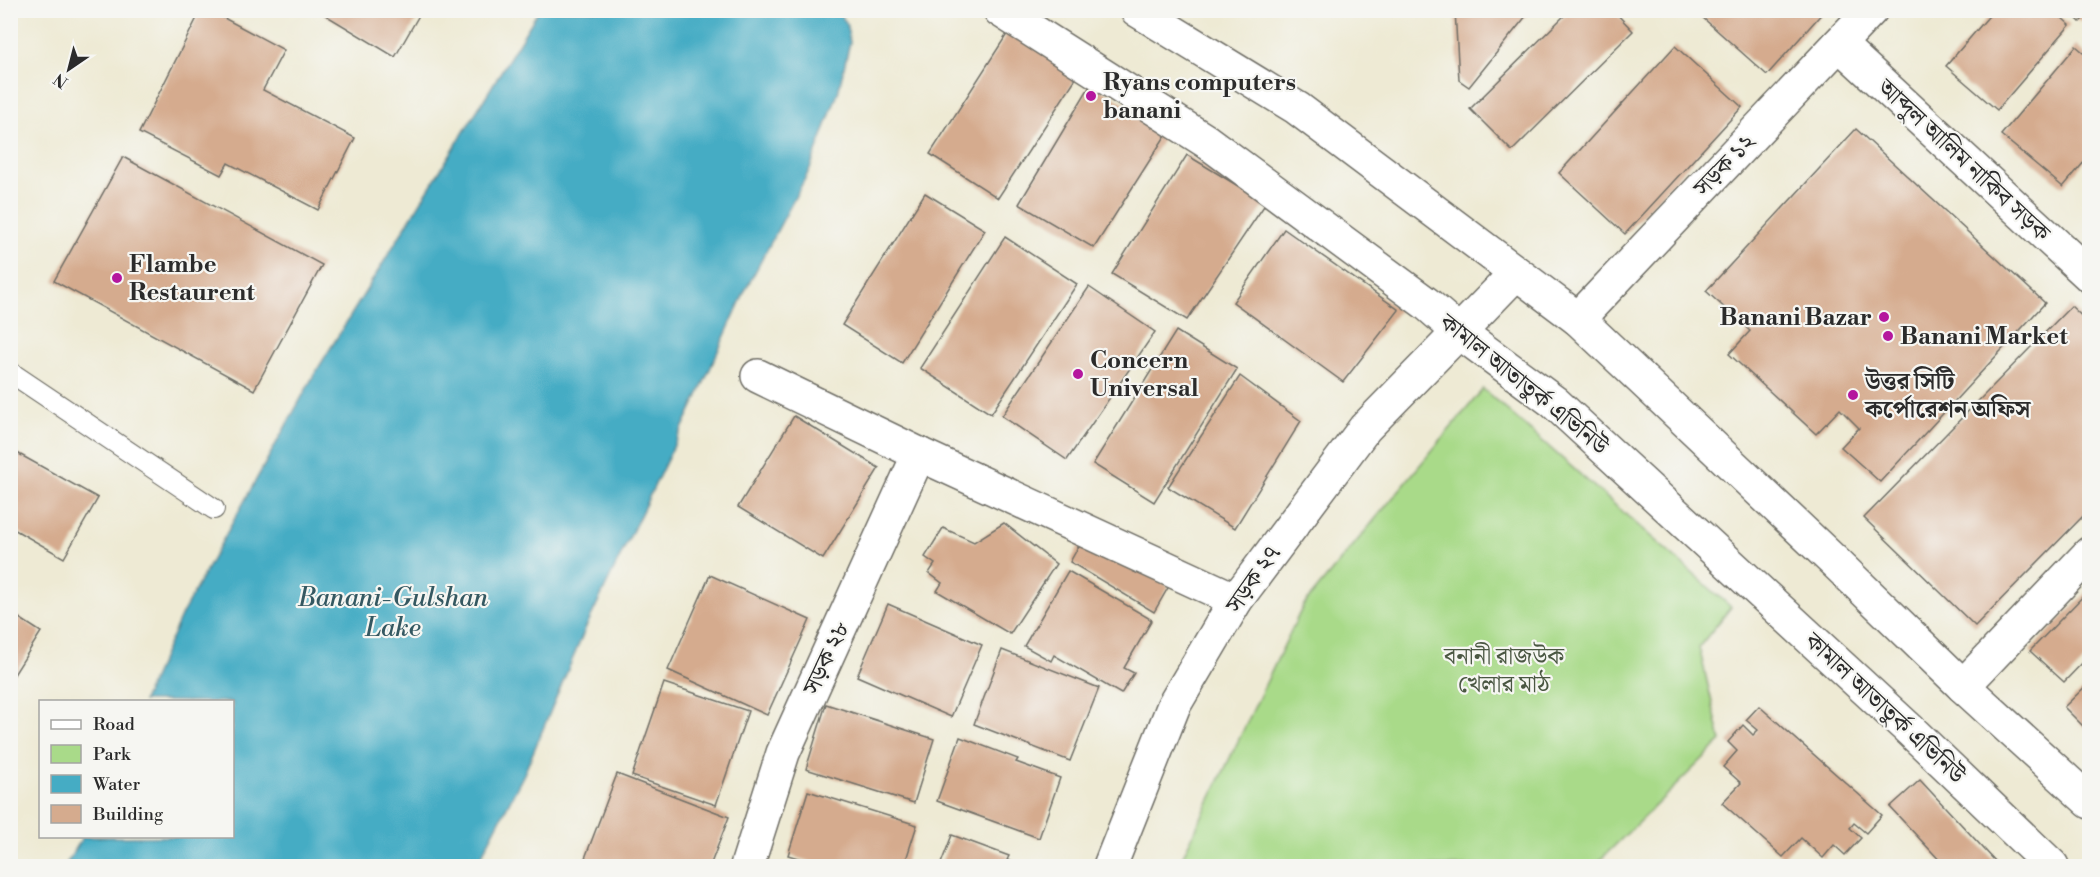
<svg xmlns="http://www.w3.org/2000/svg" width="2100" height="877" viewBox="0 0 2100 877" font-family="'Libre Bodoni','Noto Serif Bengali',serif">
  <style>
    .green { fill: #a9da89; stroke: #6a825a; stroke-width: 1.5 }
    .water { fill: #45acc4; stroke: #386c78; stroke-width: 1.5 }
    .building { fill: #d5ab8e }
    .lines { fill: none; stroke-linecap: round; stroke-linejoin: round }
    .service-casing { stroke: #6f6e66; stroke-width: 22 }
    .minor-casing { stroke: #6f6e66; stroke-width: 36 }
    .tertiary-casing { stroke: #6f6e66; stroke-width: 36 }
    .secondary-casing { stroke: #6f6e66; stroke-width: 36 }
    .service { stroke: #fff; stroke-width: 20 }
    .minor { stroke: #fff; stroke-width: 33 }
    .tertiary { stroke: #fff; stroke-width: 33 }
    .secondary { stroke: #fff; stroke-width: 33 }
    .poi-dot { fill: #b5179e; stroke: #f6f6f2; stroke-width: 2 }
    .labels { text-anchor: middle; stroke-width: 4.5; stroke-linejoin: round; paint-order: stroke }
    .poi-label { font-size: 24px; font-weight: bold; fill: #2b2b2b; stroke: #f6f6f2; text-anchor: start }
    .street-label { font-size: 24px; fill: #2b2b2b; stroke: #f6f6f2 }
    .park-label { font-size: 24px; fill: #4a5742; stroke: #f6f6f2 }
    .water-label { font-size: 26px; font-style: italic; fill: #345861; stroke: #f6f6f2 }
  </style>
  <rect width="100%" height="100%" fill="#f6f6f2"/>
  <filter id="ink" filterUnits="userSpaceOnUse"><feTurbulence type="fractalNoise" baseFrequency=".0167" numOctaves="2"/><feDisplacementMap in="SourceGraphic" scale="12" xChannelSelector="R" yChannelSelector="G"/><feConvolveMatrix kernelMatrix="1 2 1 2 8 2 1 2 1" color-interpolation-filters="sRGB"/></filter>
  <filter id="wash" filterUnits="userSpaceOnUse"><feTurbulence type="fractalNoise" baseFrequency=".008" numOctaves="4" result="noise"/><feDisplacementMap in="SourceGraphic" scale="24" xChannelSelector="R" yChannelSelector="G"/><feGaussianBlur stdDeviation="1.35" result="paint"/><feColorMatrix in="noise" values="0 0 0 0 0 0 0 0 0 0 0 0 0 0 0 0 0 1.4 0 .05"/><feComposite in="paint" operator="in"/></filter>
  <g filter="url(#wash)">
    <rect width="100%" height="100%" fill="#eeead4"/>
    <polygon class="green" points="1483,389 1731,607 1699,647 1721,741 1594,866 1178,866 1303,606"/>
    <polygon class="water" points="539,10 837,11 846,22 850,42 838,93 809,171 745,291 697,398 586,627 524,774 476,866 65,866 83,837 232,836 232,702 143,701 182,614 314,375"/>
    <g id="blocks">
      <g class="building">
        <polygon points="201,10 209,10 284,50 263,90 355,138 318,210 228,163 221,175 139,133"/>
        <polygon points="317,10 422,10 395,57"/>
        <polygon points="1455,10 1531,10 1469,87 1459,80"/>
        <polygon points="1570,10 1613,10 1633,31 1512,151 1470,109"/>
        <polygon points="1708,10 1825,10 1767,75 1702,17"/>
        <polygon points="1994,10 2053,10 2070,25 1997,110 1946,66"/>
        <polygon points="2068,10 2090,10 2090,12 2080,22"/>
        <polygon points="1009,31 1078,75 998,198 930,154"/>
        <polygon points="1675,46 1742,107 1625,234 1559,173"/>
        <polygon points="2076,46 2090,58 2090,155 2063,187 2001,135"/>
        <polygon points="1091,84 1169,130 1094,248 1019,204"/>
        <polygon points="1856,129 2045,303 1880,482 1841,447 1859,428 1840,409 1816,434 1729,354 1750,331 1706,291"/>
        <polygon points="1187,155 1266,203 1187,320 1112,274"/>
        <polygon points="123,157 322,265 254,390 54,281"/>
        <polygon points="925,193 985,230 902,363 842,325"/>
        <polygon points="1284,229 1399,310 1343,382 1233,302"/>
        <polygon points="1005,237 1077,284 991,414 920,368"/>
        <polygon points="1089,287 1155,332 1067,460 1002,416"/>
        <polygon points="2071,306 2090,324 2090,509 1975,626 1864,518"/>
        <polygon points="1176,331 1237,369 1154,502 1093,464"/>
        <polygon points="1240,376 1301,421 1235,528 1168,487"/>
        <polygon points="794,416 879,468 823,559 738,507"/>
        <polygon points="10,449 98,498 64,558 10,527"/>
        <polygon points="1004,523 1056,564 1010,634 937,591 942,583 929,573 935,564 925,557 943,528 974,542"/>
        <polygon points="1085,535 1169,586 1154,612 1070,562"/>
        <polygon points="1068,571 1152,620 1124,668 1134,673 1121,694 1054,655 1051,661 1024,646"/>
        <polygon points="710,575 810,620 767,715 668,670"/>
        <polygon points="2090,589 2090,655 2064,682 2030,651"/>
        <polygon points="888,604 982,645 951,717 857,676"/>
        <polygon points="10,612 41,632 10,681"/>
        <polygon points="1002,650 1099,688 1070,761 974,724"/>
        <polygon points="2090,682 2090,733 2064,707"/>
        <polygon points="664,683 748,711 716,805 632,776"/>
        <polygon points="826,704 934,739 914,803 806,769"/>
        <polygon points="1759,706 1882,815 1866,833 1854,823 1850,828 1861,838 1845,855 1834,845 1823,858 1801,838 1783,857 1722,803 1741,783 1723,767 1737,751 1728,742 1743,725 1753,735 1758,730 1746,720"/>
        <polygon points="960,737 1018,759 1016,762 1060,778 1039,838 937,801"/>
        <polygon points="617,774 729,817 710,866 582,866"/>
        <polygon points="1920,780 1996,862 1991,866 1945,866 1890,807"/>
        <polygon points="808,791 917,825 904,866 824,866 788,855"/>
        <polygon points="952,835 1009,856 1007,860 1025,866 940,866"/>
      </g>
    </g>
  </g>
  <g filter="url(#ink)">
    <use href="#blocks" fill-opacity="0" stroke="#6f6e66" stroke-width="1.5"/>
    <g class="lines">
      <g class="service-casing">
        <polyline id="service" points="10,372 214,509"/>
      </g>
      <g class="minor-casing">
        <g id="minor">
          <polyline points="1839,44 2090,276"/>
          <polyline points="758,376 919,454 1236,600"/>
          <polyline points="1963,686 2090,553"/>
          <polyline points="747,866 783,753 919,454"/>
        </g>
      </g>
      <g class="tertiary-casing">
        <g id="tertiary">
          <polyline points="1578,319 1871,10"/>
          <polyline points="1110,866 1174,705 1236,600 1365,428 1459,332"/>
        </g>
      </g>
      <g class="secondary-casing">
        <g id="secondary">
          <polyline points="1000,10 1206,141 1427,304 1459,332 1554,402 1911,731 2052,866"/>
          <polyline points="1137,10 1297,108 1578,319 1838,565 1963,686 2090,802"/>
          <polyline points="1459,332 1516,273"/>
        </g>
      </g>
      <use href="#service" class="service"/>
      <use href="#minor" class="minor"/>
      <use href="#tertiary" class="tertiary"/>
      <use href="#secondary" class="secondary"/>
    </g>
  </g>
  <g class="poi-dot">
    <circle cx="1091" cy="96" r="6"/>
    <circle cx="117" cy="278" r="6"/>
    <circle cx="1884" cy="317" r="6"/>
    <circle cx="1888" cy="336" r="6"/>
    <circle cx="1078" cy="374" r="6"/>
    <circle cx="1853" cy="395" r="6"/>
  </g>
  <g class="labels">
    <g class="poi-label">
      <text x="1103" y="90">Ryans computers<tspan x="1103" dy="28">banani</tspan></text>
      <text x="129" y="272">Flambe<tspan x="129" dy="28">Restaurent</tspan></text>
      <text x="1872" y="325" text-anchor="end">Banani Bazar</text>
      <text x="1900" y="344">Banani Market</text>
      <text x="1090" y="368">Concern<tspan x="1090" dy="28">Universal</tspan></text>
      <text x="1865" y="389">উত্তর সিটি<tspan x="1865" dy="28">কর্পোরেশন অফিস</tspan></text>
    </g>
    <g class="street-label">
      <text transform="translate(1964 160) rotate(43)" y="8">আব্দুল আলিম নাকিব সড়ক</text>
      <text transform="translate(1724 165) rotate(-46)" y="8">সড়ক ১২</text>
      <text transform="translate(1524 384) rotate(39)" y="8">কামাল আতাতুর্ক এভিনিউ</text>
      <text transform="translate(1253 579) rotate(-55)" y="8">সড়ক ২৭</text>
      <text transform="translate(826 658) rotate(-65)" y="8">সড়ক ২৮</text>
      <text transform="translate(1885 708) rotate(43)" y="8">কামাল আতাতুর্ক এভিনিউ</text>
    </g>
    <g class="park-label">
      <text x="1504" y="664">বনানী রাজউক<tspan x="1504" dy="28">খেলার মাঠ</tspan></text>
    </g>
    <g class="water-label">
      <text x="393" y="606">Banani-Gulshan<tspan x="393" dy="30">Lake</tspan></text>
    </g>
  </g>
  <rect width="2100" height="877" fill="none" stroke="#f6f6f2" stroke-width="36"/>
  <rect x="39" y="700" width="195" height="138" fill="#f6f6f2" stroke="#a5a5a2" stroke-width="1.5"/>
  <rect x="51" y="720" width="30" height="9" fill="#ffffff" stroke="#a5a5a2" stroke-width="1.5"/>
  <text x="93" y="730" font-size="18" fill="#2b2b2b">Road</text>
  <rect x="51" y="745" width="30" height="18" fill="#a9da89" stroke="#a5a5a2" stroke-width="1.5"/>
  <text x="93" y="760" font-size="18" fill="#2b2b2b">Park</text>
  <rect x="51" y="775" width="30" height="18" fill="#45acc4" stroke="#a5a5a2" stroke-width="1.5"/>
  <text x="93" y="790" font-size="18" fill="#2b2b2b">Water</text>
  <rect x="51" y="805" width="30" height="18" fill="#d5ab8e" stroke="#a5a5a2" stroke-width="1.5"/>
  <text x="93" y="820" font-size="18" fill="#2b2b2b">Building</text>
  <g transform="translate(69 69) rotate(215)" stroke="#f6f6f2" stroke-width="4.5" paint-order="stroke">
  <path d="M0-4.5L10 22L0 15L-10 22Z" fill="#2b2b2b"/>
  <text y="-9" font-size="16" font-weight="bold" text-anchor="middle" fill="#2b2b2b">N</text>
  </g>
</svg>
